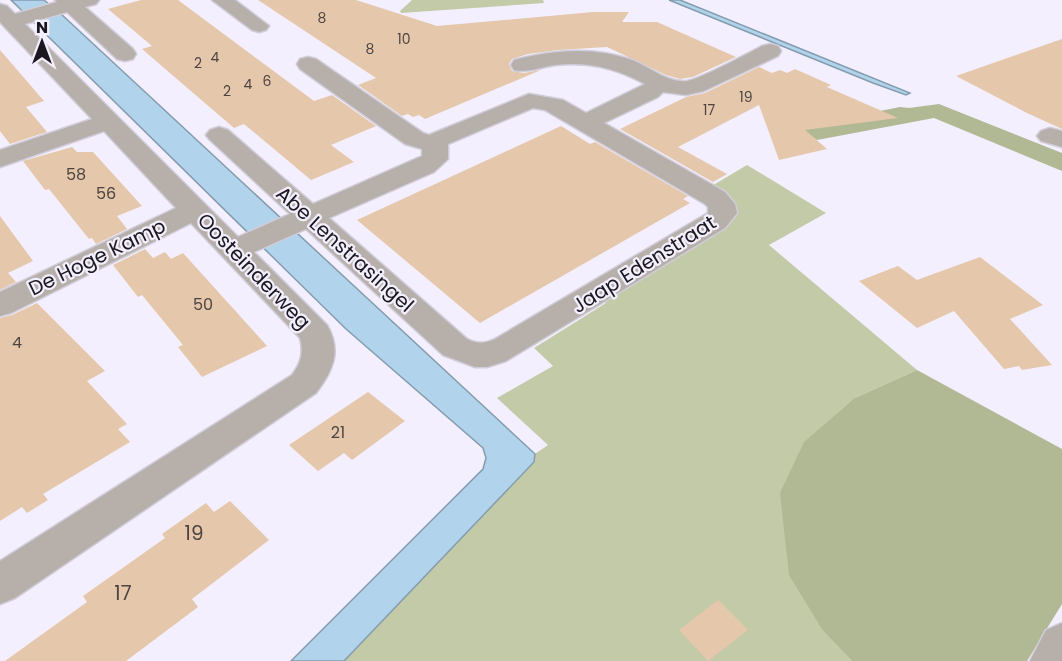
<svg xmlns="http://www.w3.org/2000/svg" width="1062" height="661" viewBox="0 0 1062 661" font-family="Poppins,sans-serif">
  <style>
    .green { fill: #c3caa7 }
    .forest { fill: #b1b894 }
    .water { fill: #b1d4ec; stroke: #849cae; stroke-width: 1.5 }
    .building { fill: #e5c7ab }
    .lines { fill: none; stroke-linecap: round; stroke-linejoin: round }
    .minor-casing { stroke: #d0cdda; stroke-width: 3 }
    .tertiary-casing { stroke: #d0cdda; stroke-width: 3 }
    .minor { fill: #b7afaa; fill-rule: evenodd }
    .tertiary { fill: #b7afaa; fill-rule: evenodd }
    .labels { text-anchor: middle; stroke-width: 4.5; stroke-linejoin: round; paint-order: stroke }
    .far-number-label { font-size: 14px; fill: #4d4441 }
    .number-label { font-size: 16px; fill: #4d4441 }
    .street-label { font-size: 20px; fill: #1a181e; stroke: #f3effe }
    .near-number-label { font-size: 20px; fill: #4d4441 }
  </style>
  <rect width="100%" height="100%" fill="#f3effe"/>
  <g class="green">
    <polygon points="412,0 543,0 544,3 401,13 400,11"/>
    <polygon points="747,165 826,213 769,245 917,370 855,398 823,631 852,661 344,661 534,462 535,454 548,445 497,398 553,366 534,348 606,303 602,300 735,218 735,205 710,187"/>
  </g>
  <g class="forest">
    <polygon points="939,104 1062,153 1062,171 934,118 817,140 799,127 900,107 909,108"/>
    <polygon points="917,370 1062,449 1062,604 1027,661 852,661 823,631 789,575 780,493 804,442 855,398"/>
  </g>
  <g class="water">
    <polygon points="11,0 44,0 60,13 535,454 534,462 344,661 291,661 483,469 486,458 483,448 346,329"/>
    <polygon points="669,0 680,0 910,93 906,95 873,83"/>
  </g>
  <g class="building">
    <polygon points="141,0 178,0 314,101 332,95 376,126 331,145 354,162 311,180 244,124 234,128 142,49 152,46 108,9"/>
    <polygon points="258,0 356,0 437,26 593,12 629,12 622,22 657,22 736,57 693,77 680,79 666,75 607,47 558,50 528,54 512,59 509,64 512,71 524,73 541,70 425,119 419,115 413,117 408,114 402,116 358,85 376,78"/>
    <polygon points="1062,39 1062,129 1027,113 956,76"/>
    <polygon points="0,50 44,101 26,107 47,132 10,144 0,131"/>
    <polygon points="759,67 772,73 780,70 787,73 795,69 831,85 827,87 898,118 805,130 827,149 779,160 759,105 678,147 727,174 713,182 620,129 686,97 705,93"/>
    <polygon points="561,126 590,144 595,142 688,196 683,199 690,203 480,323 357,220"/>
    <polygon points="72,147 77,152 93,152 142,206 117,216 127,229 96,244 92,238 89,239 49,189 45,190 23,161"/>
    <polygon points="0,216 33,261 8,273 16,282 0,290"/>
    <polygon points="145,249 153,258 165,252 171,259 183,253 267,346 202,377 178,347 183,345 142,295 138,297 113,265"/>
    <polygon points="980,257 1043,305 1010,319 1052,365 1022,370 1019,366 1004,369 954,311 917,328 859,281 898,266 917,280"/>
    <polygon points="37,303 105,371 87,381 127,424 118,429 130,442 43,494 48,500 27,513 22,507 0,521 0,318 12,315"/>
    <polygon points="368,392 405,421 352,460 344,453 318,471 289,445"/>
    <polygon points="230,501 269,540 192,599 198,607 126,661 5,661 87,602 83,596 165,538 162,534 206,503 214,512"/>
    <polygon points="718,600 748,630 708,661 679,630"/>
  </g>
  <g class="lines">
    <g class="minor-casing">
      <g id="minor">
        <path d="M55,0h44l-3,4 -11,3 48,42 3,5 -3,5 -8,2 -8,-2 -50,-47 -42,12 213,213 52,-23 -80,-74 -4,-5 4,-5 9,-3 9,3 85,74 109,-48v-7l-17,-5 -105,-75 -3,-5 3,-5 8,-2 8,2 107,74 6,2 100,-41 34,6 23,13 59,-29c-29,-16 -57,-23 -90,-19 -13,2 -28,8 -41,5l-3,-5 3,-5c40,-10 78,-14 118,0 18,7 35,23 55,21 13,-2 60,-27 75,-35l8,-2 8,2 3,5 -3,5 -74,35 -18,4 -23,-3 -5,5 -54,26 121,69 10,12 2,9 -12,15 -219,133 -19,6h-12l-32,-12 -137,-126 -52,23 73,73c15,26 6,46 -11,68l-301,205 -15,6v-43l292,-186c9,-12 12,-22 8,-37l-109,-115 -180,90 -11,3v-24l176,-84 -72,-77 -104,36v-17l92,-31 -92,-97v-18l7,2 8,8 42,-12zM533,108l12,2 160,94 3,3v6l-213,126c-11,5 -18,5 -28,0l-138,-121 105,-46 14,-13v-15z"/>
        <polygon points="212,0 235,0 269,26 266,30 259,32 252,30"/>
        <polygon points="1050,128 1062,131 1062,147 1041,141 1037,136 1041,131"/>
      </g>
    </g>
    <g class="tertiary-casing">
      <polygon id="tertiary" points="1062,623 1062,661 1030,661 1046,630"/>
    </g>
    <use href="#minor" class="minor"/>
    <use href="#tertiary" class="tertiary"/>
  </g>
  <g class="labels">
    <g class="far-number-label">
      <text x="322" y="23">8</text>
      <text x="404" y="44">10</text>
      <text x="370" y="54">8</text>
      <text x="215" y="62">4</text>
      <text x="198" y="68">2</text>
      <text x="267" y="86">6</text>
      <text x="248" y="89">4</text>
      <text x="227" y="96">2</text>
      <text x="746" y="102">19</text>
      <text x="709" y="115">17</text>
    </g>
    <g class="number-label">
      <text x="76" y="180">58</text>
      <text x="106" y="199">56</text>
      <text x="203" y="310">50</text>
      <text x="17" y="348">4</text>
      <text x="338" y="438">21</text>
    </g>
    <g class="street-label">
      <text transform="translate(345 249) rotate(42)" y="7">Abe Lenstrasingel</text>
      <text transform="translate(97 257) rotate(-26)" y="7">De Hoge Kamp</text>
      <text transform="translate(644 264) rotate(-32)" y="7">Jaap Edenstraat</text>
      <text transform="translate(254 271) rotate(46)" y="7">Oosteinderweg</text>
    </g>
    <g class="near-number-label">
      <text x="194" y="540">19</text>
      <text x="123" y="600">17</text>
    </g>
  </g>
  <g transform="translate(42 42)" stroke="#f3effe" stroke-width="4.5" paint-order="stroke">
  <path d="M0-4.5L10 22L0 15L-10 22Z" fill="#1a181e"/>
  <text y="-9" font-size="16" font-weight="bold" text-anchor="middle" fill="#1a181e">N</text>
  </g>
</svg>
